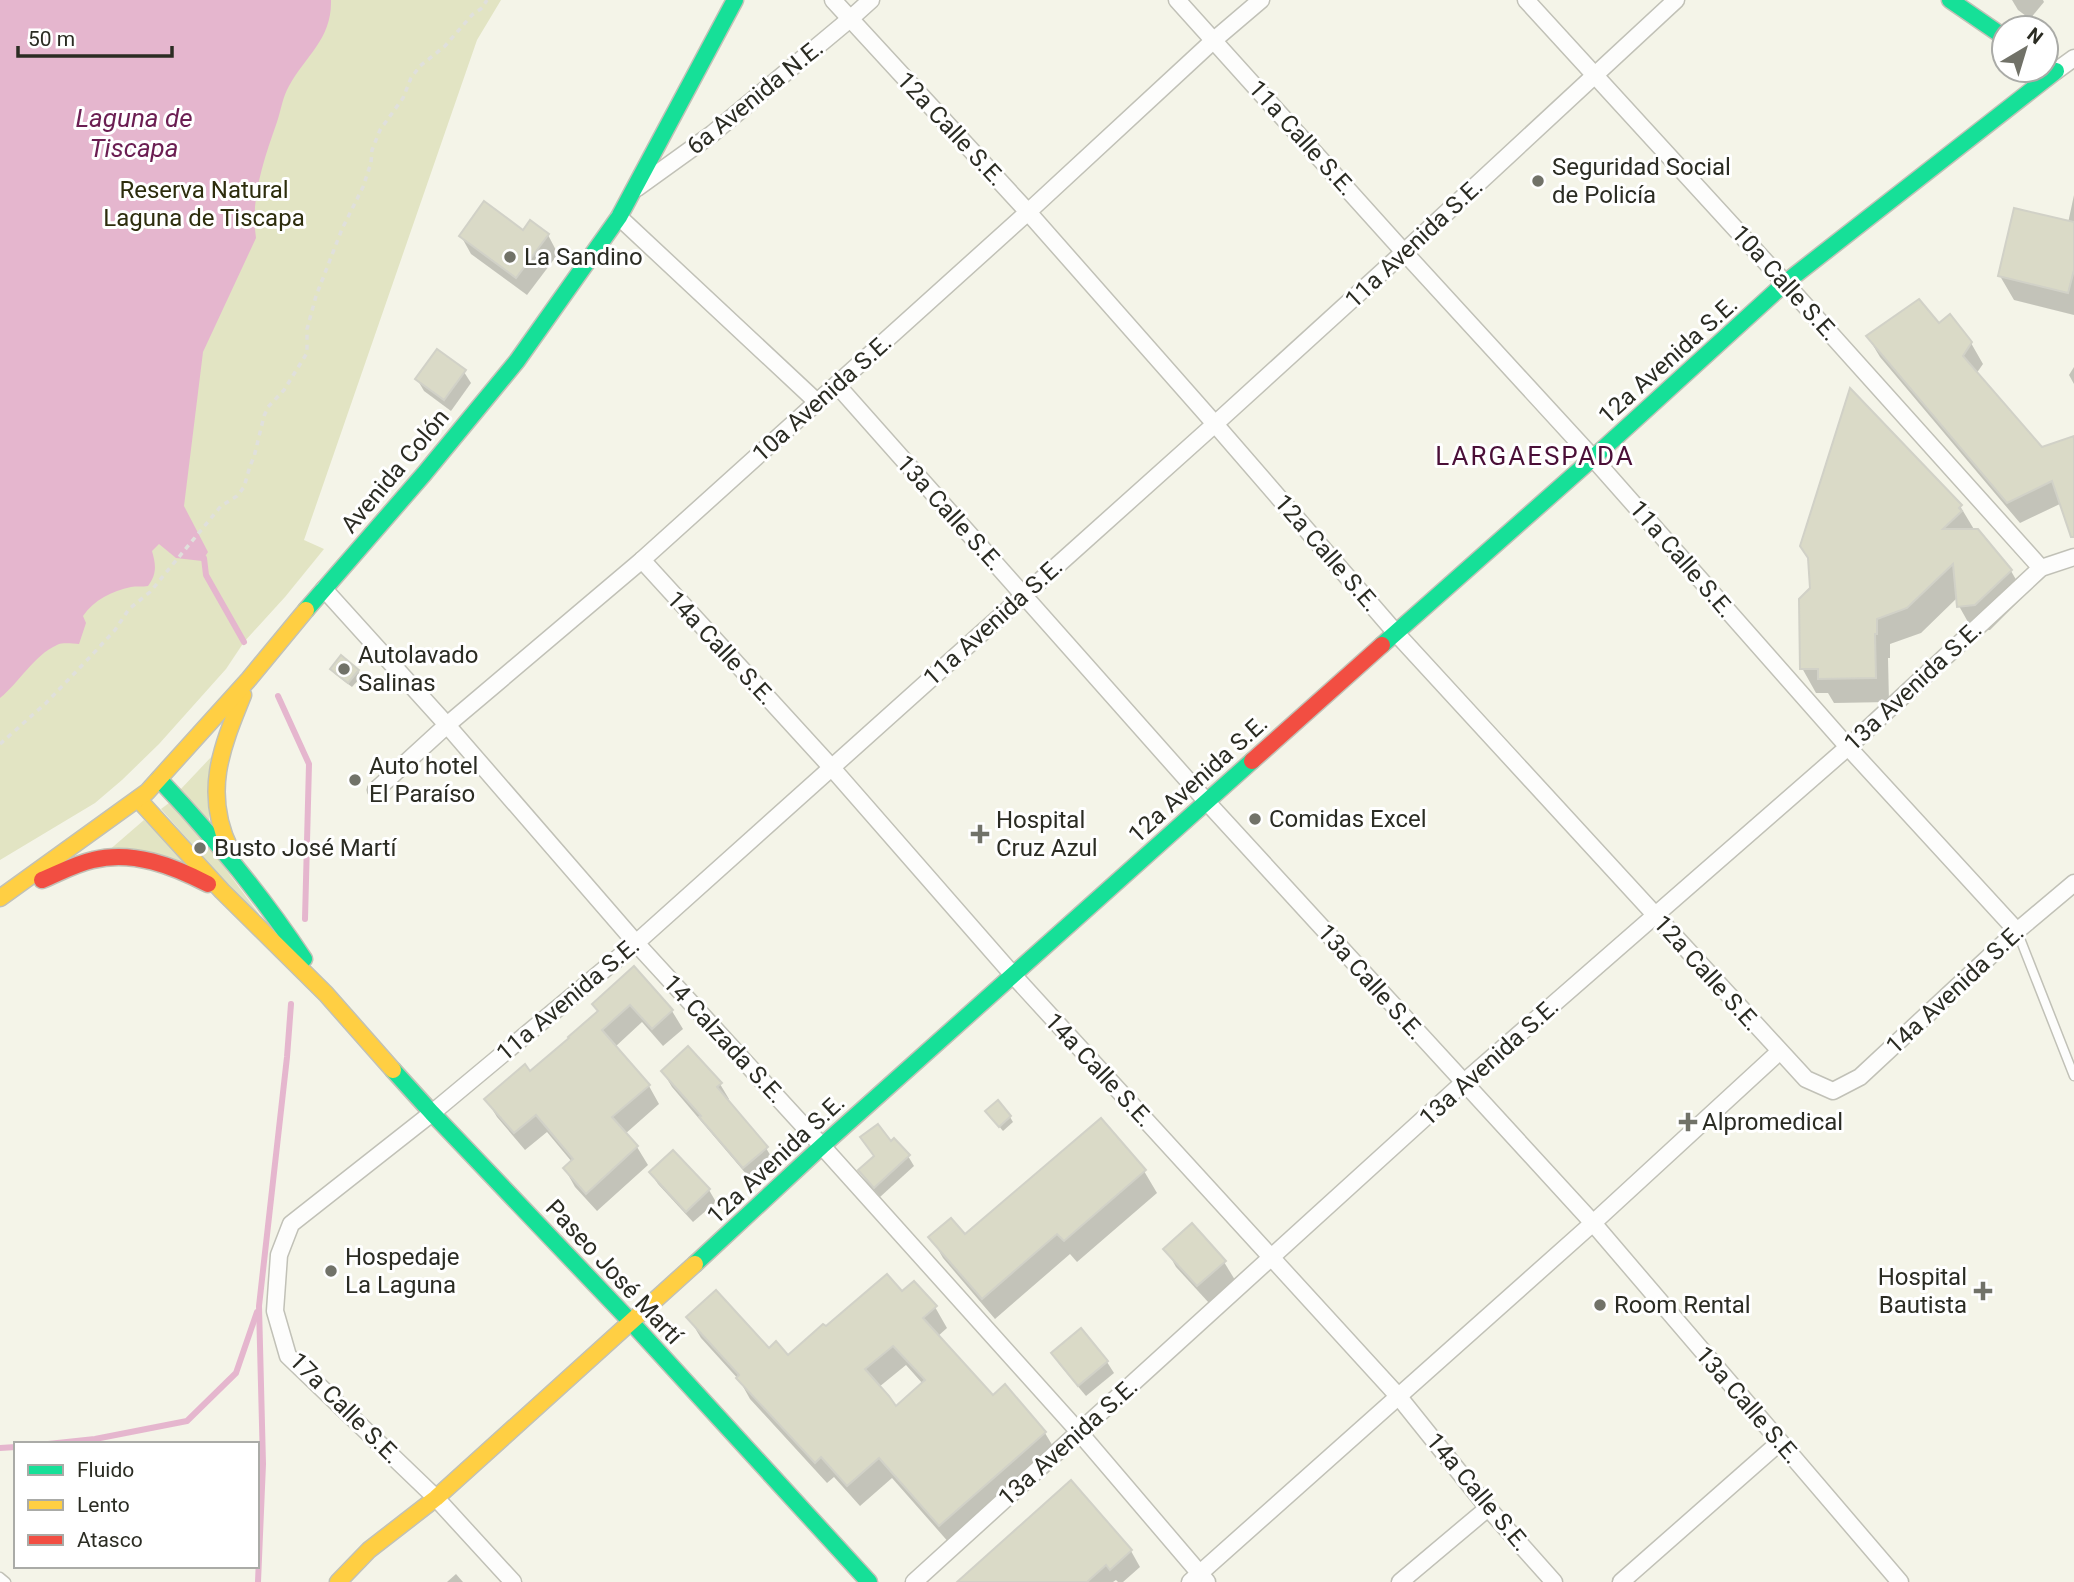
<svg xmlns="http://www.w3.org/2000/svg" width="2074" height="1582" viewBox="0 0 2074 1582" font-family="Roboto,sans-serif">
  <style>
    .green { fill: #e2e4c3 }
    .water { fill: #e5b6ce }
    .shadow { fill: #0003; fill-rule: evenodd }
    .lines { fill: none; stroke-linecap: round; stroke-linejoin: round }
    .stream { stroke: #e5b6ce; stroke-width: 6 }
    .building { fill: #dadac7; stroke: #d1d1c7; stroke-width: 2; fill-rule: evenodd }
    .lane-casing { stroke: #c1c1b7; stroke-width: 11 }
    .street-casing { stroke: #c1c1b7; stroke-width: 19 }
    .fast-casing { stroke: #c1c1b7; stroke-width: 19 }
    .slow-casing { stroke: #c1c1b7; stroke-width: 19 }
    .jam-casing { stroke: #c1c1b7; stroke-width: 19 }
    .path { stroke: #e0e0dc; stroke-width: 3.5; stroke-dasharray: 5 5; stroke-linecap: butt }
    .lane { stroke: #fdfdfc; stroke-width: 8 }
    .street { stroke: #fdfdfc; stroke-width: 16 }
    .fast { stroke: #16e098; stroke-width: 16 }
    .slow { stroke: #ffcf43; stroke-width: 16 }
    .jam { stroke: #f24e42; stroke-width: 16 }
    .poi-dot { fill: #717268; stroke: #fff; stroke-width: 2.5 }
    .labels { text-anchor: middle; stroke-width: 6; stroke-linejoin: round; paint-order: stroke }
    .street-label { font-size: 24px; fill: #2b2c23; stroke: #fff }
    .poi-label { font-size: 24px; fill: #2b2c23; stroke: #fff; text-anchor: start }
    .park-label { font-size: 24px; fill: #2d2d0d; stroke: #fff }
    .water-label { font-size: 26px; font-style: italic; fill: #6b1e52; stroke: #fff }
    .neighbourhood-label { font-size: 26px; letter-spacing: 2px; fill: #4a0f37; stroke: #fff }
  </style>
  <rect width="100%" height="100%" fill="#f4f4e8"/>
  <g class="green">
    <polygon points="0,0 501,0 477,40 304,540 324,549 285,597 244,642 226,669 159,744 122,780 95,803 0,860"/>
    <polygon points="214,754 209,822 180,790"/>
    <polygon points="169,803 198,832 259,914 256,917 161,809"/>
    <polygon points="144,820 189,865 107,852"/>
  </g>
  <path class="water" d="M0,0h331c1,39 -25,55 -42,86 -6,10 -8,24 -12,36 -13,37 -27,77 -21,116l-53,114 -19,154 24,46 -6,9 -26,-3 -17,-14 -7,7c4,14 5,23 -4,35 -6,1 -12,0 -17,1 -19,4 -37,13 -48,29l3,7 -7,21c-6,0 -16,-2 -22,1 -24,11 -37,37 -57,53z"/>
  <g class="shadow">
    <polygon points="2012,0 2043,0 2044,2 2030,19 2018,10"/>
    <polygon points="2074,195 2074,315 2014,300 2000,276 2068,223"/>
    <polygon points="524,232 548,235 558,254 527,295 471,254 461,236"/>
    <polygon points="1939,325 1971,343 1983,364 1976,374 2041,449 2074,438 2074,529 2062,503 2020,523 1880,357 1868,337"/>
    <polygon points="2074,367 2074,384 2069,375"/>
    <polygon points="464,372 471,383 451,411 424,391 417,379"/>
    <polygon points="1960,506 1975,531 2011,571 2025,595 1990,630 1973,631 1959,606 1958,597 1921,633 1890,644 1890,658 1888,658 1889,702 1834,703 1828,693 1816,693 1802,668"/>
    <polygon points="332,669 358,671 361,677 352,687 335,674"/>
    <polygon points="634,968 672,1011 683,1029 663,1046 642,1022 615,1047 649,1086 659,1104 625,1134 637,1147 648,1165 597,1211 575,1187 565,1169 572,1162 547,1132 525,1150 497,1117 486,1099 530,1073 599,1012"/>
    <polygon points="663,1072 720,1084 729,1099 726,1101 766,1148 775,1163 753,1182 672,1087"/>
    <polygon points="987,1112 1010,1117 1013,1122 1003,1131"/>
    <polygon points="890,1143 908,1156 914,1166 880,1197 866,1181 860,1170"/>
    <polygon points="673,1152 709,1190 716,1202 693,1222 658,1184 651,1173"/>
    <polygon points="1144,1171 1157,1193 1077,1262 1070,1254 995,1319 943,1258 931,1237 965,1237"/>
    <polygon points="1166,1249 1224,1262 1235,1280 1209,1303 1176,1267"/>
    <path d="M902,1294l33,13 12,21 -10,9 56,60 52,36 12,20 -106,92 -59,-67 -32,28 -26,-29 -7,6 -77,-84 -10,-18 -39,-43 -12,-20 99,40 38,-29zM906,1365l17,19 -27,25 -17,-22z"/>
    <polygon points="1053,1353 1107,1362 1114,1373 1086,1396 1060,1365"/>
    <polygon points="1071,1483 1131,1551 1140,1567 1123,1582 1118,1582 1116,1580 1113,1582 960,1582"/>
    <polygon points="456,1574 463,1582 447,1582"/>
  </g>
  <g class="lines">
    <g class="stream">
      <polyline points="204,558 206,575 244,642"/>
      <polyline points="278,696 309,764 305,919"/>
      <polyline points="48,1444 95,1439 187,1421 236,1373 257,1312"/>
      <polyline points="0,1448 16,1447"/>
      <polyline points="258,1582 263,1464 259,1306 287,1057 291,1004"/>
    </g>
  </g>
  <g class="building">
    <polygon points="484,201 523,230 530,220 549,234 516,278 459,236"/>
    <polygon points="2014,208 2074,222 2074,270 2068,293 1998,276"/>
    <polygon points="1919,299 1939,323 1950,314 1972,342 1963,356 2042,447 2074,436 2074,537 2071,537 2052,481 2007,503 1866,336"/>
    <polygon points="437,349 466,370 444,400 415,379"/>
    <polygon points="1850,388 1962,505 1959,508 1962,511 1943,529 1978,529 2012,570 1975,605 1957,607 1953,564 1907,608 1877,619 1877,634 1875,634 1876,678 1818,679 1818,669 1800,669 1799,599 1810,588 1808,558 1800,546"/>
    <polygon points="341,655 359,670 348,683 330,669"/>
    <polygon points="634,966 673,1010 652,1029 630,1005 602,1030 650,1085 612,1117 638,1146 586,1194 563,1168 573,1159 536,1115 514,1133 484,1099 525,1064 530,1071 569,1038 568,1037 598,1011 592,1004"/>
    <polygon points="688,1046 722,1083 717,1087 768,1147 743,1168 699,1117 701,1116 661,1071"/>
    <polygon points="998,1100 1011,1116 999,1127 985,1111"/>
    <polygon points="1101,1118 1146,1170 1064,1241 1057,1234 982,1299 928,1237 951,1218 965,1234"/>
    <polygon points="878,1124 891,1141 894,1138 910,1155 874,1188 858,1170 874,1156 860,1137"/>
    <polygon points="673,1150 710,1189 686,1212 649,1172"/>
    <polygon points="1192,1223 1226,1261 1197,1286 1163,1249"/>
    <path d="M887,1274l15,17 12,-10 23,25 -14,12 70,77 12,-11 41,48 -107,94 -60,-68 -32,28 -26,-29 -6,6 -79,-85 3,-3 -53,-58 30,-27 53,58 7,-7 12,14 35,-31 3,2zM893,1346l32,34 -29,26 -7,-10 -24,-27z"/>
    <polygon points="1081,1328 1108,1361 1078,1386 1051,1353"/>
    <polygon points="1071,1480 1132,1550 1110,1570 1106,1565 1087,1582 957,1582"/>
  </g>
  <g class="lines">
    <g class="lane-casing">
      <g id="lane">
        <polyline points="2017,931 2074,1076"/>
        <polyline points="0,1577 6,1582"/>
      </g>
    </g>
    <g class="street-casing">
      <g id="street">
        <polyline points="833,0 1028,212 1215,424 1396,633 1806,1079 1833,1091 1860,1077 2017,931 2074,883"/>
        <polyline points="1177,0 1404,252 1593,458 1848,747 2017,931"/>
        <polyline points="1526,0 1785,283 2041,568"/>
        <polyline points="2056,71 2074,58"/>
        <polyline points="637,188 712,134 850,19 871,0"/>
        <polyline points="619,217 817,402"/>
        <polyline points="837,385 1207,802 1593,1223 1900,1582"/>
        <polyline points="642,560 832,768 1013,975 1399,1397 1488,1508 1554,1582"/>
        <polyline points="324,589 447,725 636,943 822,1146 1079,1432 1207,1582"/>
        <polyline points="376,790 447,725 642,560 1028,212 1214,40 1261,0"/>
        <polyline points="513,1582 436,1498 288,1356 275,1311 279,1255 291,1224 432,1113 636,943 1215,424 1404,252 1676,0"/>
        <polyline points="914,1582 1463,1083 1848,747 2041,568 2074,557"/>
        <polyline points="1190,1582 1593,1223 1779,1052"/>
        <polyline points="1400,1582 1488,1508"/>
        <polyline points="1621,1582 1780,1442"/>
      </g>
    </g>
    <g class="fast-casing">
      <g id="fast">
        <polyline points="1950,0 2004,37"/>
        <polyline points="306,610 424,474 517,361 619,217 735,0"/>
        <polyline points="1382,645 1593,458 1785,283 2056,71"/>
        <path d="M159,779c53,56 102,115 145,180"/>
        <polyline points="393,1070 432,1113 632,1323 869,1582"/>
        <polyline points="695,1264 822,1146 1252,761"/>
      </g>
    </g>
    <g class="slow-casing">
      <g id="slow">
        <polyline points="138,799 222,891 326,994 393,1070"/>
        <path d="M230,849c-27,-56 -9,-100 13,-154"/>
        <polyline points="0,898 147,792 249,679 306,610"/>
        <polyline points="338,1582 369,1550 436,1498 695,1264"/>
      </g>
    </g>
    <g class="jam-casing">
      <g id="jam">
        <polyline points="1252,761 1382,645"/>
        <path d="M42,880c17,-7 33,-16 51,-20 40,-10 80,6 115,24"/>
      </g>
    </g>
    <polyline class="path" points="0,744 46,703 91,656 115,630 129,609 150,592 221,506 237,496 244,487 250,466 254,457 264,416 268,407 284,390 307,353 307,329 316,296 342,229 363,187 371,163 372,150 380,130 403,98 411,78 420,66 445,46 472,15 482,8 487,0"/>
    <use href="#lane" class="lane"/>
    <use href="#street" class="street"/>
    <use href="#fast" class="fast"/>
    <use href="#slow" class="slow"/>
    <use href="#jam" class="jam"/>
  </g>
  <g class="poi-dot">
    <circle cx="1538" cy="181" r="7"/>
    <circle cx="510" cy="257" r="7"/>
    <circle cx="344" cy="669" r="7"/>
    <circle cx="355" cy="780" r="7"/>
    <circle cx="1255" cy="819" r="7"/>
    <path d="M976.5 823.5h7v7h7v7h-7v7h-7v-7h-7v-7h7z"/>
    <circle cx="200" cy="848" r="7"/>
    <path d="M1684.5 1111.5h7v7h7v7h-7v7h-7v-7h-7v-7h7z"/>
    <circle cx="331" cy="1271" r="7"/>
    <path d="M1979.5 1280.5h7v7h7v7h-7v7h-7v-7h-7v-7h7z"/>
    <circle cx="1600" cy="1305" r="7"/>
  </g>
  <g class="labels">
    <g class="street-label">
      <text transform="translate(755 97) rotate(-39)" y="8">6a Avenida N.E.</text>
      <text transform="translate(951 129) rotate(47)" y="8">12a Calle S.E.</text>
      <text transform="translate(1302 138) rotate(48)" y="8">11a Calle S.E.</text>
      <text transform="translate(1414 243) rotate(-43)" y="8">11a Avenida S.E.</text>
      <text transform="translate(1785 283) rotate(48)" y="8">10a Calle S.E.</text>
      <text transform="translate(1668 360) rotate(-42)" y="8">12a Avenida S.E.</text>
      <text transform="translate(822 398) rotate(-42)" y="8">10a Avenida S.E.</text>
      <text transform="translate(395 471) rotate(-50)" y="8">Avenida Colón</text>
      <text transform="translate(950 513) rotate(48)" y="8">13a Calle S.E.</text>
      <text transform="translate(1327 553) rotate(49)" y="8">12a Calle S.E.</text>
      <text transform="translate(1682 559) rotate(49)" y="8">11a Calle S.E.</text>
      <text transform="translate(993 622) rotate(-42)" y="8">11a Avenida S.E.</text>
      <text transform="translate(721 648) rotate(47)" y="8">14a Calle S.E.</text>
      <text transform="translate(1913 686) rotate(-43)" y="8">13a Avenida S.E.</text>
      <text transform="translate(1198 779) rotate(-42)" y="8">12a Avenida S.E.</text>
      <text transform="translate(1707 973) rotate(48)" y="8">12a Calle S.E.</text>
      <text transform="translate(1371 982) rotate(48)" y="8">13a Calle S.E.</text>
      <text transform="translate(1955 989) rotate(-43)" y="8">14a Avenida S.E.</text>
      <text transform="translate(568 999) rotate(-40)" y="8">11a Avenida S.E.</text>
      <text transform="translate(724 1039) rotate(47)" y="8">14 Calzada S.E.</text>
      <text transform="translate(1489 1062) rotate(-42)" y="8">13a Avenida S.E.</text>
      <text transform="translate(1099 1070) rotate(47)" y="8">14a Calle S.E.</text>
      <text transform="translate(776 1159) rotate(-43)" y="8">12a Avenida S.E.</text>
      <text transform="translate(614 1272) rotate(47)" y="8">Paseo José Martí</text>
      <text transform="translate(1748 1405) rotate(49)" y="8">13a Calle S.E.</text>
      <text transform="translate(345 1408) rotate(45)" y="8">17a Calle S.E.</text>
      <text transform="translate(1068 1442) rotate(-42)" y="8">13a Avenida S.E.</text>
      <text transform="translate(1478 1492) rotate(50)" y="8">14a Calle S.E.</text>
    </g>
    <g class="poi-label">
      <text x="1552" y="175">Seguridad Social<tspan x="1552" dy="28">de Policía</tspan></text>
      <text x="524" y="265">La Sandino</text>
      <text x="358" y="663">Autolavado<tspan x="358" dy="28">Salinas</tspan></text>
      <text x="369" y="774">Auto hotel<tspan x="369" dy="28">El Paraíso</tspan></text>
      <text x="1269" y="827">Comidas Excel</text>
      <text x="996" y="828">Hospital<tspan x="996" dy="28">Cruz Azul</tspan></text>
      <text x="214" y="856">Busto José Martí</text>
      <text x="1702" y="1130">Alpromedical</text>
      <text x="345" y="1265">Hospedaje<tspan x="345" dy="28">La Laguna</tspan></text>
      <text x="1967" y="1285" text-anchor="end">Hospital<tspan x="1967" dy="28">Bautista</tspan></text>
      <text x="1614" y="1313">Room Rental</text>
    </g>
    <g class="park-label">
      <text x="204" y="198">Reserva Natural<tspan x="204" dy="28">Laguna de Tiscapa</tspan></text>
    </g>
    <g class="water-label">
      <text x="134" y="127">Laguna de<tspan x="134" dy="30">Tiscapa</tspan></text>
    </g>
    <g class="neighbourhood-label">
      <text x="1535" y="465">LARGAESPADA</text>
    </g>
  </g>
  <rect x="14" y="1442" width="245" height="126" fill="#ffffff" stroke="#aaaba7" stroke-width="2"/>
  <rect x="28" y="1465" width="35" height="10" fill="#16e098" stroke="#aaaba7" stroke-width="2"/>
  <text x="77" y="1477" font-size="21" fill="#2b2c23">Fluido</text>
  <rect x="28" y="1500" width="35" height="10" fill="#ffcf43" stroke="#aaaba7" stroke-width="2"/>
  <text x="77" y="1512" font-size="21" fill="#2b2c23">Lento</text>
  <rect x="28" y="1535" width="35" height="10" fill="#f24e42" stroke="#aaaba7" stroke-width="2"/>
  <text x="77" y="1547" font-size="21" fill="#2b2c23">Atasco</text>
  <g transform="translate(2025 49) rotate(38)"><circle r="33" fill="#ffffff" stroke="#aaaba7" stroke-width="2"/>
  <path d="M0-5L12 26L0 18L-12 26Z" fill="#717268"/>
  <text y="-10" font-size="19" font-weight="bold" text-anchor="middle" fill="#2b2c23">N</text>
  </g>
  <path d="M18 46v10h154v-10" fill="none" stroke="#2b2c23" stroke-width="3.5"/>
  <text x="28" y="46" font-size="21" fill="#2b2c23" stroke="#ffffff" stroke-width="5" paint-order="stroke">50 m</text>
</svg>
